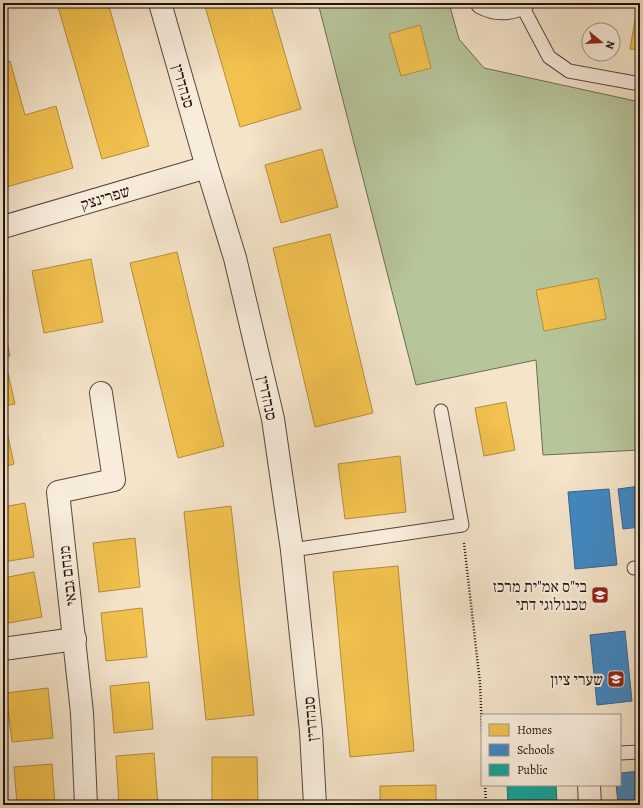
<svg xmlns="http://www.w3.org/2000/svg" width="643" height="808" viewBox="0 0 643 808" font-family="Alegreya,'Frank Ruhl Libre',serif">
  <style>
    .green { fill: #b7c59a; stroke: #6c6c53 }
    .homes { fill: #f2c14e; stroke: #b38d3a }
    .schools { fill: #3f88c5; stroke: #36658e }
    .public { fill: #17a398; stroke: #1a786e }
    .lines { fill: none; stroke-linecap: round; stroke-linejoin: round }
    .service-casing { stroke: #56473c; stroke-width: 15 }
    .minor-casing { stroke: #56473c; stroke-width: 24 }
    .tertiary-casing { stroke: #56473c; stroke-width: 24 }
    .path { stroke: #21130c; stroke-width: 2.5; stroke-dasharray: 1 2; stroke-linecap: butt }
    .service { stroke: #f8eddd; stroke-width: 13 }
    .minor { stroke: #f8eddd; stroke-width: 22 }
    .tertiary { stroke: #f8eddd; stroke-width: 22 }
    .labels { text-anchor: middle; stroke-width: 4; stroke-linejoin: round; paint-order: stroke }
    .street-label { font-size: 16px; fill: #21130c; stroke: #f8eddd }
    .poi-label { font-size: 16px; fill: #21130c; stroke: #f8eddd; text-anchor: end }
  </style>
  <rect width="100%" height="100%" fill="#f4e4ca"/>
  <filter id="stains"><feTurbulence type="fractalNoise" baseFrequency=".005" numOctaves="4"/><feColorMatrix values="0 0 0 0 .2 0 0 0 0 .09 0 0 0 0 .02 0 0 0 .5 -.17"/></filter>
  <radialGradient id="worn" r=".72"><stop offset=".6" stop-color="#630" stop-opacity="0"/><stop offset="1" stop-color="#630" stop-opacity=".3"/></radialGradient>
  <polygon class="green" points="318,3 449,3 459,39 484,68 640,102 640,450 543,455 536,360 416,385"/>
  <g class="homes">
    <polygon points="57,3 108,3 149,146 102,159"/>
    <polygon points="204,3 270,3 301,109 240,127"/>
    <polygon points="638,3 640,3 640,50 630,49"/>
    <polygon points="420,25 431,68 401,76 389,34"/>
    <polygon points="10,61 25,115 56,106 73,168 3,188 3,63"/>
    <polygon points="322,149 338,207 281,223 265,165"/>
    <polygon points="330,234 373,413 315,427 273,248"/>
    <polygon points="177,252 224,446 178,458 130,263"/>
    <polygon points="91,259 103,322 44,333 32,271"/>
    <polygon points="598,278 606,319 544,331 536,290"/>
    <polygon points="3,321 10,356 3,357"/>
    <polygon points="8,373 15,404 3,406 3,374"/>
    <polygon points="506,402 515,450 484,456 475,408"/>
    <polygon points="3,413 14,464 3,467"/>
    <polygon points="400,456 406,512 345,519 338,464"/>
    <polygon points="25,503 34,557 3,562 3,507"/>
    <polygon points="231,506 254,715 206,720 184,512"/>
    <polygon points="135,538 140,587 99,592 93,543"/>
    <polygon points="398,566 414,751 350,757 333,572"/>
    <polygon points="34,572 42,617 3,624 3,578"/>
    <polygon points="142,608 147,657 106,661 101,613"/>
    <polygon points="149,682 153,729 114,733 110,686"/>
    <polygon points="48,688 53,738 12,742 6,693"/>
    <polygon points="154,753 158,805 119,805 116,756"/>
    <polygon points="212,757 257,757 258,805 212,805"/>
    <polygon points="52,764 55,805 17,805 14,767"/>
    <polygon points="436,785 436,805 380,805 380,786"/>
  </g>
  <g class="schools">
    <polygon points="640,486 640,527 623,529 618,489"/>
    <polygon points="609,489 617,565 575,569 568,492"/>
    <polygon points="625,631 632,701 597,705 590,635"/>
    <polygon points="640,771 640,799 618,802 616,785 620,785 620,773"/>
  </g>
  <polygon class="public" points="507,785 556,785 557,802 568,802 568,805 508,805"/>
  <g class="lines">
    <g class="service-casing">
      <g id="service">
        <polyline points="521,4 549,57 569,71 640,84"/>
        <polyline points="292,550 462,525 441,411"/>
        <polyline points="634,568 640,568"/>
        <polyline points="620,753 640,752"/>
      </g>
    </g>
    <g class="minor-casing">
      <g id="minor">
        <path d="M482,3c13,7 28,7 41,0"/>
        <polyline points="3,649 75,639"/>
        <polyline points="589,785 590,805"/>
        <polyline points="86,805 82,713 58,492 114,480 101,393"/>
      </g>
    </g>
    <g class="tertiary-casing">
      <g id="tertiary">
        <polyline points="160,3 207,167 235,258 273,419 292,550 311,731 315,805"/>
        <polyline points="3,227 207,167"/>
      </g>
    </g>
    <g class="path">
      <polyline points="464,543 480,683 482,731"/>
      <polyline points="485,785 486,805"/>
    </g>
    <use href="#service" class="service"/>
    <use href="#minor" class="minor"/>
    <use href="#tertiary" class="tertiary"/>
  </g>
  <defs>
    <g id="school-square" transform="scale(0.9)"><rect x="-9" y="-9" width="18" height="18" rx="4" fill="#8f2418" stroke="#f8eddd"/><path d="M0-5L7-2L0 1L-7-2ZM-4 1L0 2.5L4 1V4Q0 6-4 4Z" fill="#fff"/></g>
  </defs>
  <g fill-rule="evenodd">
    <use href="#school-square" x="600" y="595"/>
    <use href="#school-square" x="616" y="679"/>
  </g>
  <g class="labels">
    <g class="street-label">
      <text transform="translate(184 86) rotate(74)" y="6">סנהדרין</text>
      <text transform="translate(105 197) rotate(-17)" y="6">שפרינצק</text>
      <text transform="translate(268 398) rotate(78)" y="6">סנהדרין</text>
      <text transform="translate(67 576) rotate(-97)" y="6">מנחם גבאי</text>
      <text transform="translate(310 719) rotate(-95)" y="6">סנהדרין</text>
    </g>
    <g class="poi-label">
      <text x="587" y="592">בי"ס אמ"ית מרכז<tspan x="587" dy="18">טכנולוגי דתי</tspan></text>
      <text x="603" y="685">שערי ציון</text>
    </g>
  </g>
  <rect width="643" height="808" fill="none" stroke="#f4e4ca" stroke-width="16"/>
  <rect x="4" y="4" width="635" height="800" fill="none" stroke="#21130c" stroke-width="2"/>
  <rect x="8" y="8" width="627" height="792" fill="none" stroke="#21130c"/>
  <rect x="481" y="714" width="140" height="72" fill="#f8eddd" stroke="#a29689"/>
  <rect x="489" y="724" width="20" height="12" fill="#f2c14e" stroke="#a29689"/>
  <text x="517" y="734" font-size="12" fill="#21130c">Homes</text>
  <rect x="489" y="744" width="20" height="12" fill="#3f88c5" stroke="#a29689"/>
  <text x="517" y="754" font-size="12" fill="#21130c">Schools</text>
  <rect x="489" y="764" width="20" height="12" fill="#17a398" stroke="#a29689"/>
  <text x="517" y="774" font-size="12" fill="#21130c">Public</text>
  <g transform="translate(601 42) rotate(108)"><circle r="19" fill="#f8eddd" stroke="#a29689"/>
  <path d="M0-3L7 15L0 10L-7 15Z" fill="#8f2418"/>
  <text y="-6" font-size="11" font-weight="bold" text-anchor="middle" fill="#21130c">N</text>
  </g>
  <rect width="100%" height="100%" filter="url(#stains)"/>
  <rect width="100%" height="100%" fill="url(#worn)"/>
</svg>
